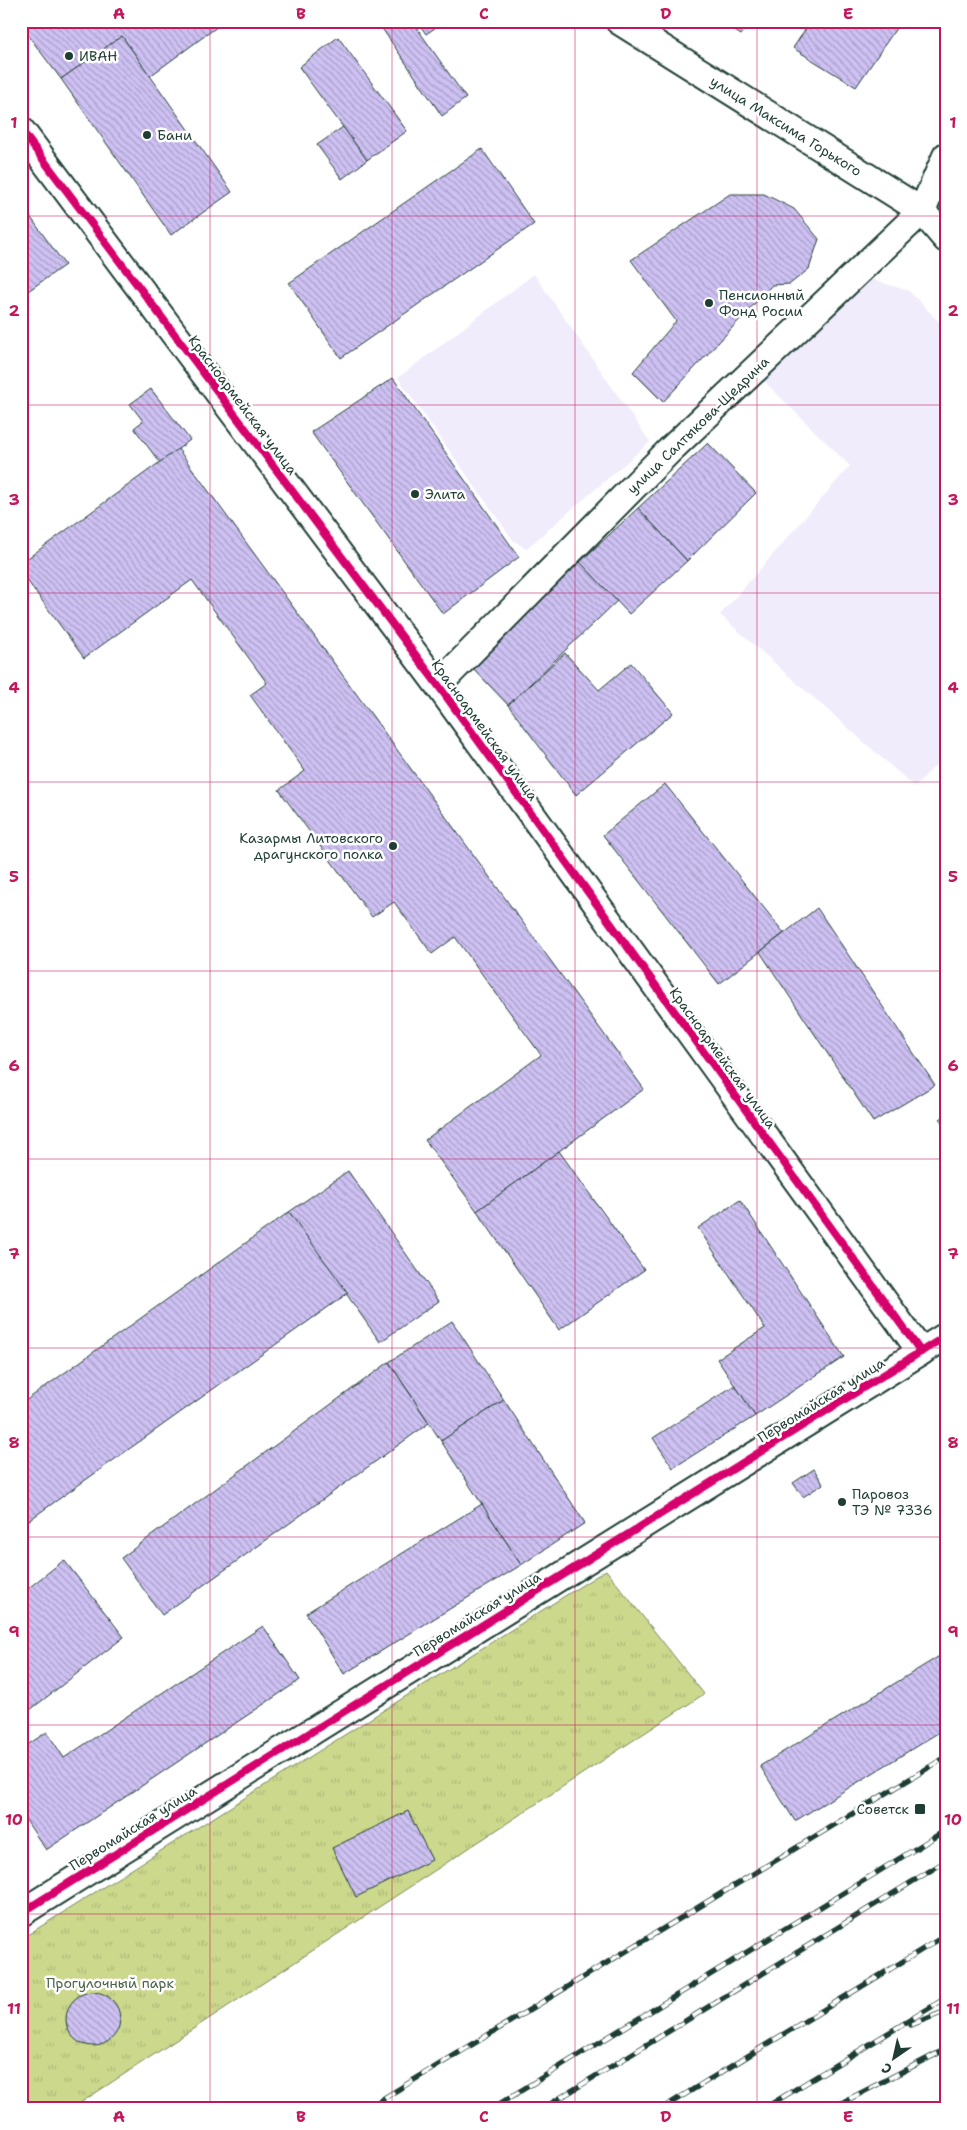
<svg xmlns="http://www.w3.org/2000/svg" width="967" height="2130" viewBox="0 0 967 2130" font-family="'Shantell Sans',sans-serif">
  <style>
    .built { fill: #f0ecfb }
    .park { fill: url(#park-tufts); stroke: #768a60 }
    .building { fill: url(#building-back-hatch); stroke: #1f3d34 }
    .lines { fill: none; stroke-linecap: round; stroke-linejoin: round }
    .minor-casing { stroke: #1f3d34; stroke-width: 30 }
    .minor { stroke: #fff; stroke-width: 26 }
    .rail-casing { stroke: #1f3d34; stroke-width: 5.5 }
    .rail { stroke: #fff; stroke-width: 4; stroke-dasharray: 11; stroke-linecap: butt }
    .cycleway-casing { stroke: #fff; stroke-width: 11 }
    .cycleway { stroke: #d6006c; stroke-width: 8 }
    .grid { fill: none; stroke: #c2185b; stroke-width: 1; stroke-opacity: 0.55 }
    .poi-dot { fill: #1f3d34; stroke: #fff; stroke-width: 2 }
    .labels { text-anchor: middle; stroke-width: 5; stroke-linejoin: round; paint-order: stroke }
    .poi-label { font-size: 14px; fill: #1f3d34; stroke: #fff; text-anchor: start }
    .street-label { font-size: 14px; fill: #1f3d34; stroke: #fff }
    .park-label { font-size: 14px; fill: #4a644a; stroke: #fff }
    .neatline { fill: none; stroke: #c2185b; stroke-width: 2 }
    .grid-label { font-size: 16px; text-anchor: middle; font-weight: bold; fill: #c2185b }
  </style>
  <defs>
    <pattern id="park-tufts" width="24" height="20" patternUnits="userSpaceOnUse" patternTransform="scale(1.25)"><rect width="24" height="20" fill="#ccd88b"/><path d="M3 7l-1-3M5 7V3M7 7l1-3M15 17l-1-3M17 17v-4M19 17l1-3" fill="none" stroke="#afba79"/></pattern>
    <pattern id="building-back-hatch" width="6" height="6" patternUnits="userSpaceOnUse" patternTransform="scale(1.25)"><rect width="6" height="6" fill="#cec1f3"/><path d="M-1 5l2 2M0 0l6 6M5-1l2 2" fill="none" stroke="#a79ec6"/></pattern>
  </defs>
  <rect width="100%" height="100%" fill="#fff"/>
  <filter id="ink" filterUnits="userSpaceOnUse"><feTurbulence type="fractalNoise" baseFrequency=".02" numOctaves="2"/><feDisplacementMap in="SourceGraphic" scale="10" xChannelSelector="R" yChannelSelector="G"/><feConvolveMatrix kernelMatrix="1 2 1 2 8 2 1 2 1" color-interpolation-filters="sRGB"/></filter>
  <g filter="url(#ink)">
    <g class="built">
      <polygon points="534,274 650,442 526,549 513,540 398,378"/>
      <polygon points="867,278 909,291 946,329 946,505 939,513 946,519 946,754 915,787 720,615 850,466 764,381"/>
    </g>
    <polygon class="park" points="606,1570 704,1694 71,2109 21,2109 21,1939"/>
    <g class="building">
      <polygon points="21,21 225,21 150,76 122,36 61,79 21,26"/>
      <polygon points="377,21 412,21 466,98 442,116"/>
      <polygon points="417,21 445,21 426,34"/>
      <polygon points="720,21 749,21 741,35"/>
      <polygon points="811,21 901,21 856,87 793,48"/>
      <polygon points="122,36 232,192 171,235 61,79"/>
      <polygon points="338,37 407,131 367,160 299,67"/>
      <polygon points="343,127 367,160 342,179 317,145"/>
      <polygon points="482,149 534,224 341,358 289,283"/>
      <polygon points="730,194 764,194 794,209 819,239 809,269 790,284 772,285 663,402 633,372 676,321 631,260"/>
      <polygon points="21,204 65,265 21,296"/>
      <polygon points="393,378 519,557 443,614 311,432"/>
      <polygon points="151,389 190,440 160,463 134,428 143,421 130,404"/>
      <polygon points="708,443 756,493 687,561 638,508"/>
      <polygon points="178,449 644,1089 477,1211 425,1140 541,1055 455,937 432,954 394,902 372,917 279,790 305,771 250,695 267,683 192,580 84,658 21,572 21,563"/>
      <polygon points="638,508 687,561 629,614 580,562"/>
      <polygon points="580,562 617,601 508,705 470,665"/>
      <polygon points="565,653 599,690 631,663 673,713 576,795 508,705"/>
      <polygon points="665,784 784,933 719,984 603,835"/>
      <polygon points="817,908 935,1085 873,1122 760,952"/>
      <polygon points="946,1115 946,1130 940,1119"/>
      <polygon points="559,1151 644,1270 559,1330 477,1211"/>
      <polygon points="348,1171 439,1301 380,1342 289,1212"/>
      <polygon points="740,1200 844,1357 755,1416 717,1359 765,1328 698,1228"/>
      <polygon points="289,1212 348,1293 21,1526 21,1404"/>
      <polygon points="452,1321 504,1400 441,1441 389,1362"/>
      <polygon points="389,1362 429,1423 162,1615 121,1558"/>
      <polygon points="735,1385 755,1416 673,1468 653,1438"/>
      <polygon points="504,1400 585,1523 521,1565 441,1441"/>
      <polygon points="814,1469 823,1484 803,1497 793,1483"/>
      <polygon points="482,1504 521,1565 344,1674 306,1613"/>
      <polygon points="64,1560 124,1637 21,1717 21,1594"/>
      <polygon points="263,1626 300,1680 46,1850 21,1813 21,1749 47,1732 64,1758"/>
      <polygon points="946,1652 946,1728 795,1821 760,1766"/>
      <polygon points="408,1811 432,1860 356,1897 332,1848"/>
      <circle cx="93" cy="2019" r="27"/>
    </g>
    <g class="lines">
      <g class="minor-casing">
        <g id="minor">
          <polyline points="619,21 922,211 946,239"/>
          <polyline points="21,130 438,685 921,1352"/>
          <polyline points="438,685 669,451 922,211 946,156"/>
          <polyline points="21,1913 946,1336"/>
        </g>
      </g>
      <use href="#minor" class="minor"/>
      <g class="rail-casing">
        <g id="rail">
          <polyline points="911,2025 946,2011"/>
          <polyline points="366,2109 946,1757"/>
          <polyline points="491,2109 946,1830"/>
          <polyline points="542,2109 946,1861"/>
          <polyline points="661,2109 946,1935"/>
          <polyline points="763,2109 946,1998"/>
          <polyline points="830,2109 946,2049"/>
        </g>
      </g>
      <use href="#rail" class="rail"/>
      <g class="cycleway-casing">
        <g id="cycleway">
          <polyline points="21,130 438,685 921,1352"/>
          <polyline points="21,1913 946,1336"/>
        </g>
      </g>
      <use href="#cycleway" class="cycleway"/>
    </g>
  </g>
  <path class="grid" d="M210,21v2088M392,21v2088M575,21v2088M757,21v2088M21,216h925M21,405h925M21,593h925M21,782h925M21,971h925M21,1159h925M21,1348h925M21,1537h925M21,1725h925M21,1914h925"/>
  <g class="poi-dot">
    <circle cx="69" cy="56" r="5"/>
    <circle cx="147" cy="135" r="5"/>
    <circle cx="709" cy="303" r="5"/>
    <circle cx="415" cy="494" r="5"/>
    <circle cx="393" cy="846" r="5"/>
    <circle cx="842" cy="1502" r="5"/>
    <rect x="914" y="1803" width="12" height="12" rx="2.5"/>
  </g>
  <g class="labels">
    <g class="poi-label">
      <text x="79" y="61">ИВАН</text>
      <text x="157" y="140">Бани</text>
      <text x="719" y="300">Пенсионный<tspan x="719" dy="16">Фонд Росии</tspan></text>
      <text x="425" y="499">Элита</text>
      <text x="383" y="843" text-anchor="end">Казармы Литовского<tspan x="383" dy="16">драгунского полка</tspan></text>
      <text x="852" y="1499">Паровоз<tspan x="852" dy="16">ТЭ № 7336</tspan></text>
      <text x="909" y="1814" text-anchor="end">Советск</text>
    </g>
    <g class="street-label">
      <text transform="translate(786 126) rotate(32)" y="5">улица Максима Горького</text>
      <text transform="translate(243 405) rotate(53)" y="5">Красноармейская улица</text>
      <text transform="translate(698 425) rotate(-44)" y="5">улица Салтыкова-Щедрина</text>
      <text transform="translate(485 730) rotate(54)" y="5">Красноармейская улица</text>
      <text transform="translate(723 1058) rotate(54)" y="5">Красноармейская улица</text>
      <text transform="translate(821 1400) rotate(-32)" y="5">Первомайская улица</text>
      <text transform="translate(477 1614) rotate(-32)" y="5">Первомайская улица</text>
      <text transform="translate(133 1828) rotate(-32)" y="5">Первомайская улица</text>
    </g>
    <g class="park-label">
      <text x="110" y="1988">Прогулочный парк</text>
    </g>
  </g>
  <rect width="967" height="2130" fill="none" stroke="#fff" stroke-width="55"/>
  <g transform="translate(894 2058) rotate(214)" stroke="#ffffff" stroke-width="4" paint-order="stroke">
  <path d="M0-4L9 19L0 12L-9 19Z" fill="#1f3d34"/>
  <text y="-8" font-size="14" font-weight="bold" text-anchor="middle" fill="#1f3d34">С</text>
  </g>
  <rect x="28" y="28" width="912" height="2074" class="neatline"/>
  <g class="grid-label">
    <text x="119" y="19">A</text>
    <text x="301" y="19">B</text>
    <text x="484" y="19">C</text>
    <text x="666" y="19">D</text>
    <text x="848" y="19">E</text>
    <text x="14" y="128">1</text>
    <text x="953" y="128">1</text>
    <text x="14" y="316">2</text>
    <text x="953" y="316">2</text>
    <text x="14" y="505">3</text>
    <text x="953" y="505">3</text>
    <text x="14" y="693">4</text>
    <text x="953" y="693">4</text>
    <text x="14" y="882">5</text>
    <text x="953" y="882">5</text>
    <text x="14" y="1071">6</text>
    <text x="953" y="1071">6</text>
    <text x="14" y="1259">7</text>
    <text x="953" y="1259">7</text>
    <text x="14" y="1448">8</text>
    <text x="953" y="1448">8</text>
    <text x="14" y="1637">9</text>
    <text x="953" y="1637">9</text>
    <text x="14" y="1825">10</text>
    <text x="953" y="1825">10</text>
    <text x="14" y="2014">11</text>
    <text x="953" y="2014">11</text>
    <text x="119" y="2122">A</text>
    <text x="301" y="2122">B</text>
    <text x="484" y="2122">C</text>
    <text x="666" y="2122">D</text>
    <text x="848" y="2122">E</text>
  </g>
</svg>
